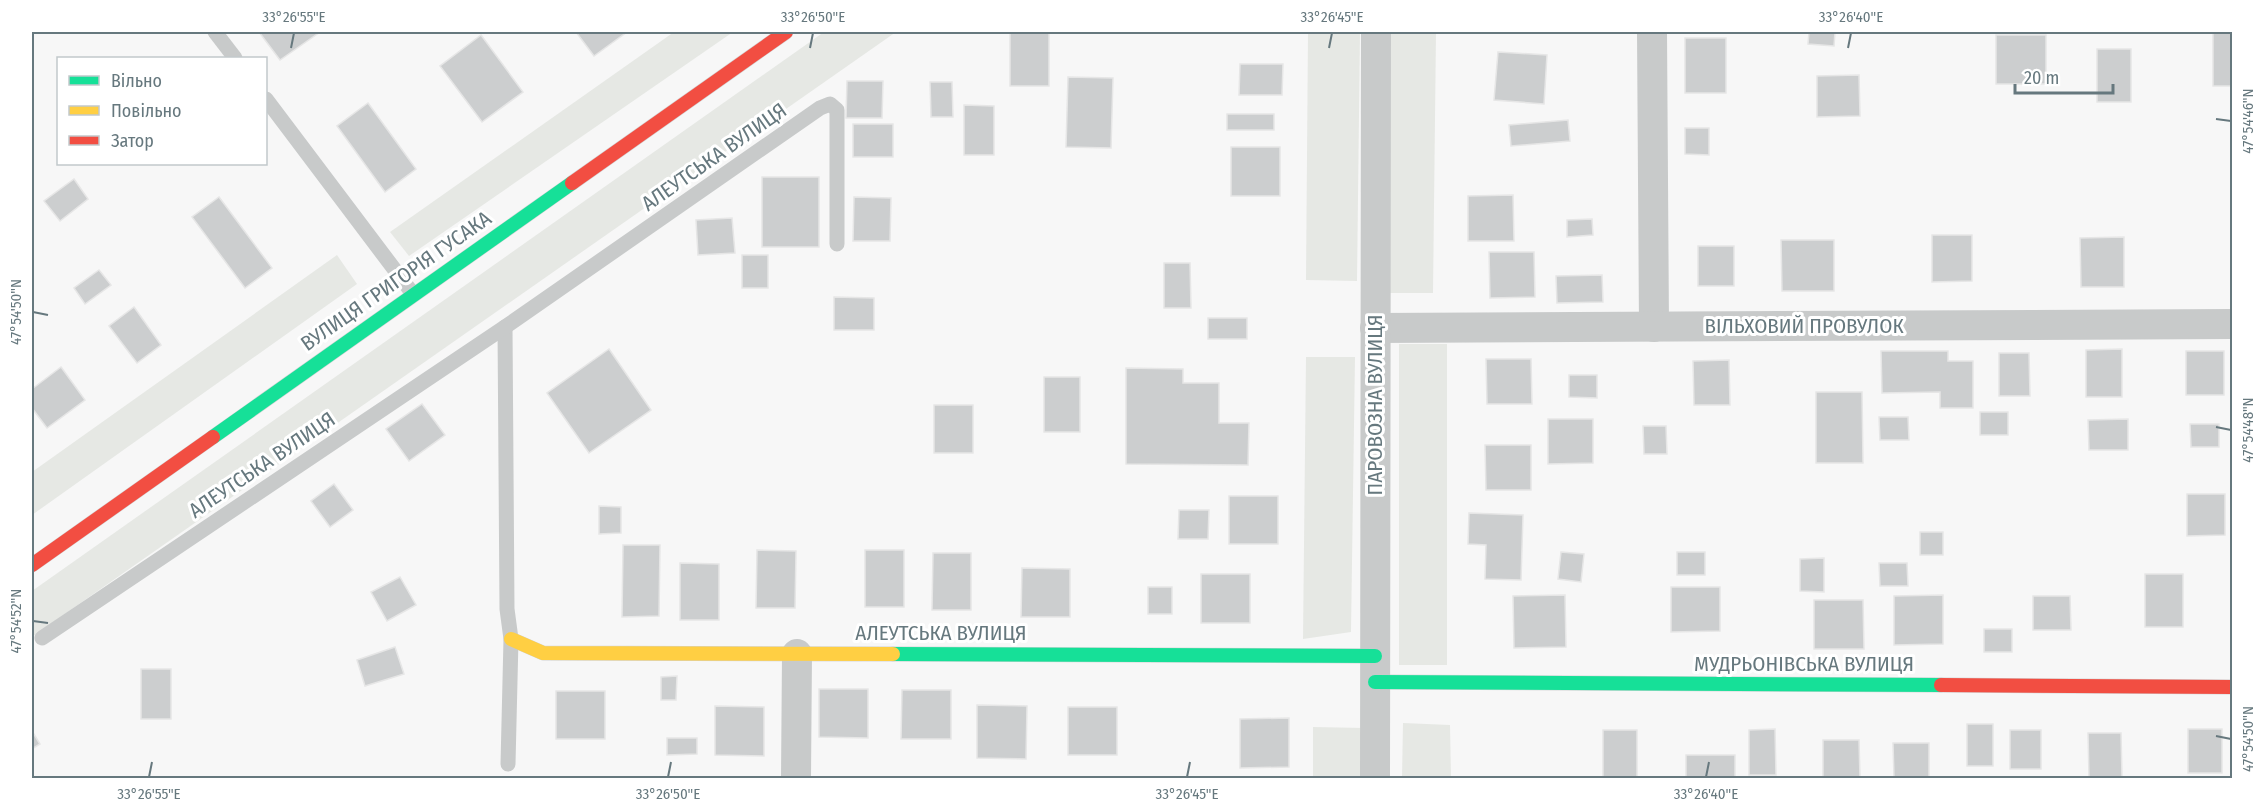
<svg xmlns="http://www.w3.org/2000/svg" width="2264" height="810" viewBox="0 0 2264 810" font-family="'Fira Sans Condensed',sans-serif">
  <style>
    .green { fill: #e6e8e4 }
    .building { fill: #cccecf; stroke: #e6e6e6; stroke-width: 1.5 }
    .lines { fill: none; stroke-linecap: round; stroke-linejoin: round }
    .fast-casing { stroke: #d2d3d4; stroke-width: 15 }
    .slow-casing { stroke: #d2d3d4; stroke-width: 15 }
    .jam-casing { stroke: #d2d3d4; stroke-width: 15 }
    .lane { stroke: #c8caca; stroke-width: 15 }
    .street { stroke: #c8caca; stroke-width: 30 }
    .fast { stroke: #16e098; stroke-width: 14 }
    .slow { stroke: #ffcf43; stroke-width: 14 }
    .jam { stroke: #f24e42; stroke-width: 14 }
    .ticks { fill: none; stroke: #66787e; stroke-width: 2 }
    .labels { text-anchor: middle; stroke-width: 6; stroke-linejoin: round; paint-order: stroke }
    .street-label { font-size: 21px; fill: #66787e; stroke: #fff }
    .neatline { fill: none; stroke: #66787e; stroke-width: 2 }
    .ticks-label { font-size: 15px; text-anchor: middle; fill: #66787e }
  </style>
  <rect width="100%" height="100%" fill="#f7f7f7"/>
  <g class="green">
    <polygon points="674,32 733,32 409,256 390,232"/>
    <polygon points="824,32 896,32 32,637 32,591"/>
    <polygon points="1308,32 1360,32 1357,281 1306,280"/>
    <polygon points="1385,32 1436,32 1433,293 1382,293"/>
    <polygon points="337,255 357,284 32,515 32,472"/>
    <rect x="1399" y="344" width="48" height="321"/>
    <polygon points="1306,357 1355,357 1351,632 1303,639"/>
    <polygon points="1403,723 1450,725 1451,778 1402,778"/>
    <polygon points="1313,727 1365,728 1365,778 1313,778"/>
  </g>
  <g class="building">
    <polygon points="259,32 320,32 280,60"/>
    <polygon points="576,32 627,32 594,56"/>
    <rect x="1010" y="32" width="39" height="54"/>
    <polygon points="1809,32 1835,32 1834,46 1808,44"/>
    <rect x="2213" y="33" width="19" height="53"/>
    <polygon points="481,35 523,92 482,122 440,66"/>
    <rect x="1996" y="35" width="50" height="49"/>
    <rect x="1685" y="38" width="41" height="55"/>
    <rect x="2097" y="49" width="34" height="53"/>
    <polygon points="1498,52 1547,55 1544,104 1494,100"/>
    <polygon points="1240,64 1283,64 1282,95 1239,95"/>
    <polygon points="1859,75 1860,116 1817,117 1817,76"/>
    <polygon points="1068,77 1113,78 1111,148 1066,147"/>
    <polygon points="847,81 883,81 882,118 846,118"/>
    <polygon points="930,82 952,82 953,117 931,117"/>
    <polygon points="368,103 416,169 385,192 337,126"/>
    <polygon points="964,105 994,106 994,155 964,155"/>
    <rect x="1227" y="114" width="47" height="16"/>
    <polygon points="1568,120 1570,141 1511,146 1509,125"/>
    <rect x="853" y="124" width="40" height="33"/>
    <polygon points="1685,128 1709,128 1709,155 1685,154"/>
    <rect x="1231" y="147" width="49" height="49"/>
    <rect x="762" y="177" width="57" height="70"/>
    <polygon points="74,179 88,199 60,221 44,201"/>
    <polygon points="1513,195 1514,241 1468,241 1468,196"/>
    <polygon points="219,197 272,268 245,288 192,217"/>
    <polygon points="854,197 891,198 890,241 853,241"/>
    <polygon points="732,218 735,253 698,255 696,220"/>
    <polygon points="1592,219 1593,235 1567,237 1567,220"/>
    <polygon points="1932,235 1972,235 1972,281 1932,282"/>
    <polygon points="2124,237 2124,287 2081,287 2080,238"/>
    <polygon points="1781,240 1834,240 1834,291 1782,291"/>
    <rect x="1698" y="246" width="36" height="40"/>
    <polygon points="1489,252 1534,252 1535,297 1490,298"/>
    <rect x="742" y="255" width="26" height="33"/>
    <polygon points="1164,263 1190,263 1191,308 1164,308"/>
    <polygon points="99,270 111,285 85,304 74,288"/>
    <polygon points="1602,275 1603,302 1557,303 1556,276"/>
    <polygon points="834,297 874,298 874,330 834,330"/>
    <polygon points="134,307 161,345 137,363 109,326"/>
    <rect x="1208" y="318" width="39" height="21"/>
    <polygon points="609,349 651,410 589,453 547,393"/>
    <polygon points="2122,349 2122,397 2086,397 2086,350"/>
    <polygon points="1881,351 1948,351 1948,361 1973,361 1973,408 1940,408 1940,392 1882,393"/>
    <rect x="2186" y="351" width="38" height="44"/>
    <polygon points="1999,353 2029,353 2030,396 1999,396"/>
    <polygon points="1486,359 1531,359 1532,404 1487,404"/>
    <polygon points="1729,360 1730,405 1694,405 1693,361"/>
    <polygon points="61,367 85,400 47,428 32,408 32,389"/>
    <polygon points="1126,368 1183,369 1183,383 1219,383 1219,423 1249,423 1248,465 1126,464"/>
    <polygon points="1569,375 1597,375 1597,398 1569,397"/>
    <rect x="1044" y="377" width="36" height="55"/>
    <polygon points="1816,392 1862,392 1863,463 1816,463"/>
    <polygon points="422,404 445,435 409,461 386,429"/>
    <rect x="934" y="405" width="39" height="48"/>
    <rect x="1980" y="412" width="28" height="23"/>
    <polygon points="1879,417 1908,417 1909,440 1880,440"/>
    <polygon points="1548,419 1593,419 1593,463 1548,464"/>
    <polygon points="2128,419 2128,450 2089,450 2088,420"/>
    <polygon points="2190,424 2219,424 2219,447 2191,447"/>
    <polygon points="1643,426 1666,426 1667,454 1644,454"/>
    <polygon points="1485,445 1531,445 1531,490 1486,490"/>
    <polygon points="334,484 353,510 330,527 311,501"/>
    <polygon points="2187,494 2225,494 2225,535 2187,536"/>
    <rect x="1229" y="496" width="49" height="48"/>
    <polygon points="599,506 621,507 621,533 599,534"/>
    <polygon points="1179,510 1209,510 1208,539 1178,539"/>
    <polygon points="1469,513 1523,515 1521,580 1485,579 1486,545 1468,544"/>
    <rect x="1920" y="532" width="23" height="23"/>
    <polygon points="623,545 660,545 659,616 622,617"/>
    <polygon points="757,550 796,551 795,608 756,608"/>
    <rect x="865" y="550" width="39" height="57"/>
    <polygon points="1561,552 1584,554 1581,582 1558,579"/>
    <rect x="1677" y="552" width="28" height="23"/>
    <polygon points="933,553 971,553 971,610 932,610"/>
    <polygon points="1824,558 1824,592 1800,591 1800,559"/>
    <polygon points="680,563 719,564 719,620 680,620"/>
    <polygon points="1879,563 1907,563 1908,586 1880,586"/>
    <polygon points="1022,568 1070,569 1070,617 1021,617"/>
    <rect x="1201" y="574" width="49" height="49"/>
    <rect x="2145" y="574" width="38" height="53"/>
    <polygon points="400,577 416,605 387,621 371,592"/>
    <rect x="1148" y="587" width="24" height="27"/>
    <polygon points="1671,587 1720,587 1720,631 1671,632"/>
    <polygon points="1565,595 1566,647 1514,648 1513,596"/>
    <polygon points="1943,595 1943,644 1894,645 1894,596"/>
    <polygon points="2033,596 2070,596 2071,630 2033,630"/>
    <polygon points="1814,600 1863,600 1864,649 1814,649"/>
    <rect x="1984" y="629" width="28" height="23"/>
    <polygon points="395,647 404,674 365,686 357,660"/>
    <rect x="141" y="669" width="30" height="50"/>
    <polygon points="677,676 676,700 661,700 661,677"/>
    <polygon points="819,689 868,689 868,738 819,737"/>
    <polygon points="902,690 951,690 951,739 901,739"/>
    <rect x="556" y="691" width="49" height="48"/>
    <polygon points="977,705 1027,706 1026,759 977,758"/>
    <polygon points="715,706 764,707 764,756 715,755"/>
    <rect x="1068" y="707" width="49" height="48"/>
    <polygon points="1289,718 1289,767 1240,768 1240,719"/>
    <rect x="1967" y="724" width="26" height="42"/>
    <polygon points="1775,729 1776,775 1749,775 1749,730"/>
    <rect x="2188" y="729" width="34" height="44"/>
    <rect x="1603" y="730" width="34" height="48"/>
    <rect x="2010" y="730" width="31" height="39"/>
    <polygon points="32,731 40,744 32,749"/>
    <polygon points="2088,733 2121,733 2122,777 2089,777"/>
    <polygon points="667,738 697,738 697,754 667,755"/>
    <polygon points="1823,740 1859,740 1860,778 1823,778"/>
    <polygon points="1893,743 1929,743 1929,778 1894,778"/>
    <rect x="1686" y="755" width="49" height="23"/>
  </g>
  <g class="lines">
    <g class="fast-casing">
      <g id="fast">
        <polyline points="213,437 572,183"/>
        <polyline points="893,654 1375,656"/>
        <polyline points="1375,682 1941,685"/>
      </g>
    </g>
    <g class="slow-casing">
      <polyline id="slow" points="511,639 543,653 893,654"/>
    </g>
    <g class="jam-casing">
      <g id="jam">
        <polyline points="572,183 786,32"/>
        <polyline points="32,565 213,437"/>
        <polyline points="1941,685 2232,687"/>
      </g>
    </g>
    <g class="lane">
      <polyline points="215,32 235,58"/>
      <polyline points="266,99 413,294"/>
      <polyline points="505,327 507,609 511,639 508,764"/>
      <polyline points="42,638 505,327 820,108 830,104 837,110 837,244"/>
    </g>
    <g class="street">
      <polyline points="1652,32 1654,327"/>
      <polyline points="1375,328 2232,324"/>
      <polyline points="796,778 797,654"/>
      <polyline points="1375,778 1376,32"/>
    </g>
    <use href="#fast" class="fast"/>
    <use href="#slow" class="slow"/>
    <use href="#jam" class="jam"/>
  </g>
  <path class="ticks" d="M291,48l3,-15M810,48l3,-15M1329,48l3,-15M1848,48l3,-15M2216,119l15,2M33,312l15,3M2216,427l15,3M33,621l15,2M2216,736l15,3M149,777l3,-15M668,777l3,-15M1187,777l3,-15M1706,777l3,-15"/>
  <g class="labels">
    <g class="street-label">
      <text transform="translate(714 157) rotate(-35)" y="7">АЛЕУТСЬКА ВУЛИЦЯ</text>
      <text transform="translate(396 281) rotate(-35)" y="7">ВУЛИЦЯ ГРИГОРІЯ ГУСАКА</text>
      <text x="1804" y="333">ВІЛЬХОВИЙ ПРОВУЛОК</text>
      <text transform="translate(1375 405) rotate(-90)" y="7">ПАРОВОЗНА ВУЛИЦЯ</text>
      <text transform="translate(262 465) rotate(-34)" y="7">АЛЕУТСЬКА ВУЛИЦЯ</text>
      <text x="941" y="640">АЛЕУТСЬКА ВУЛИЦЯ</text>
      <text x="1804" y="671">МУДРЬОНІВСЬКА ВУЛИЦЯ</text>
    </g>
  </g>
  <rect width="2264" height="810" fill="none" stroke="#ffffff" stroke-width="66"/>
  <rect x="57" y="57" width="210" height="108" fill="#ffffff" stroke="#c2c9cb" stroke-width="1.5"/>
  <rect x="69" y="76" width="30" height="9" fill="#16e098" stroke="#c2c9cb" stroke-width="1.5"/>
  <text x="111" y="87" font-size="18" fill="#66787e">Вільно</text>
  <rect x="69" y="106" width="30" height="9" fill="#ffcf43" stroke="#c2c9cb" stroke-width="1.5"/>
  <text x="111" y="117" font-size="18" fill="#66787e">Повільно</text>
  <rect x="69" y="136" width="30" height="9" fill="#f24e42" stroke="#c2c9cb" stroke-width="1.5"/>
  <text x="111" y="147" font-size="18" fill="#66787e">Затор</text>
  <path d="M2015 84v9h98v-9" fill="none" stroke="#66787e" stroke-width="3"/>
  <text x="2024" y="84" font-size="18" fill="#66787e" stroke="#ffffff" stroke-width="4.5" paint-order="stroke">20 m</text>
  <rect x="33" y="33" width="2198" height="744" class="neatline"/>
  <g class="ticks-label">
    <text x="294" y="22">33°26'55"E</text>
    <text x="813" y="22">33°26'50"E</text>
    <text x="1332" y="22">33°26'45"E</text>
    <text x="1851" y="22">33°26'40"E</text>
    <text transform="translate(2248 121) rotate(-90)" y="5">47°54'46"N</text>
    <text transform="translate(16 312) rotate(-90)" y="5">47°54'50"N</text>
    <text transform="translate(2248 430) rotate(-90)" y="5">47°54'48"N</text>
    <text transform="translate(16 621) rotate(-90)" y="5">47°54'52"N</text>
    <text transform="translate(2248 739) rotate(-90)" y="5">47°54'50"N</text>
    <text x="149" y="799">33°26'55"E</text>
    <text x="668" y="799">33°26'50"E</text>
    <text x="1187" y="799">33°26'45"E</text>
    <text x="1706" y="799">33°26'40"E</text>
  </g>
</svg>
